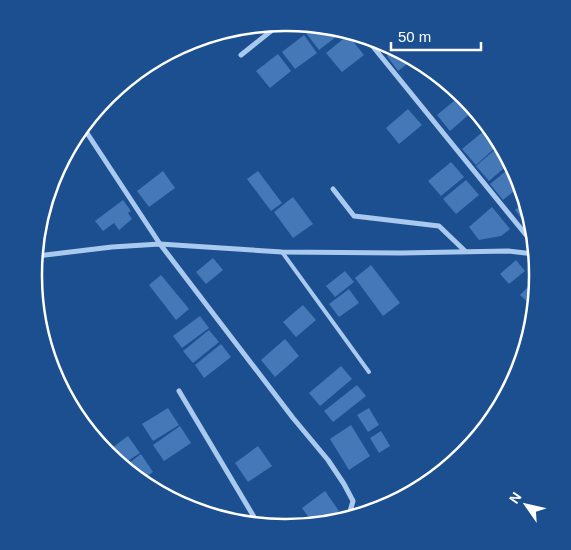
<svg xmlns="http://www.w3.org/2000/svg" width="571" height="550" viewBox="0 0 571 550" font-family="Arial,sans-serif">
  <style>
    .building { fill: #4478b7 }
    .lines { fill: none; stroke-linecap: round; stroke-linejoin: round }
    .lane { stroke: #a9c9ee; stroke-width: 4 }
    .street { stroke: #a9c9ee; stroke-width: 5 }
    .rim { fill: none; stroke: #fff; stroke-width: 2.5 }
  </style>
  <rect width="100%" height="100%" fill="#1b4f8f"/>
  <g class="building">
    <polygon points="313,28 341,33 319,50 306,33"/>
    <polygon points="304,35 317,53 295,69 282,52"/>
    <polygon points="348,35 364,55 342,72 326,53"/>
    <polygon points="395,50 411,61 398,71 387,56"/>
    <polygon points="278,54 291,71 270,88 256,71"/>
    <polygon points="460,96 473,111 450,131 437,115"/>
    <polygon points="408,109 422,125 399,144 386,128"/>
    <polygon points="485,130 497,146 476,165 462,149"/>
    <polygon points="498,147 509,164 489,181 476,166"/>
    <polygon points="451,162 464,177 441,196 428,181"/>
    <polygon points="511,167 519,179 520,186 503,200 490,184"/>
    <polygon points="163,171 175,188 149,207 137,191"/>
    <polygon points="258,171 282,203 271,211 247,179"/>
    <polygon points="466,180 479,195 456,214 443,199"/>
    <polygon points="293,197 313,224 293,238 274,212"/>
    <polygon points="123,200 131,211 128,213 132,219 119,230 114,223 103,231 95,221"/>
    <polygon points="524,203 528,227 515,210"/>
    <polygon points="492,207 510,229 501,236 479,240 469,227"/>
    <polygon points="213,258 223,270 206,284 196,272"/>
    <polygon points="516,260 525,271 509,284 500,274"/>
    <polygon points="371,265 400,303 383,316 355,278"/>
    <polygon points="345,271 354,282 335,297 326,286"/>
    <polygon points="161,275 189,309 176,320 149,285"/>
    <polygon points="538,277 532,306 520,295"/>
    <polygon points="349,289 359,303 339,317 329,304"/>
    <polygon points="303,305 316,320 296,337 283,322"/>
    <polygon points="200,316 209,328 182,348 173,336"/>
    <polygon points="209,330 219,342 193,363 183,351"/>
    <polygon points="285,339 299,356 275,377 261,360"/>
    <polygon points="221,344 231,357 204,378 195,365"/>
    <polygon points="341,366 352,379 320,406 309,393"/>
    <polygon points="357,385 366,396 333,422 324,411"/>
    <polygon points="168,408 179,425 153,441 142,424"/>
    <polygon points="369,408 379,425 368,432 357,415"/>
    <polygon points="351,425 370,456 349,470 330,439"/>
    <polygon points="180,426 191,443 164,461 153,445"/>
    <polygon points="381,431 390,446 379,453 370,438"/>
    <polygon points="128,436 140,453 123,464 117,460 109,450"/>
    <polygon points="258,446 272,466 248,482 235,463"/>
    <polygon points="141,454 153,472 144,478 125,466"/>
    <polygon points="325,491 339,511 328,519 312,522 302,508"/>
  </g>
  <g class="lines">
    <g class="lane">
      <polyline points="81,136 86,131"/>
      <polyline points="282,252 369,372"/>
    </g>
    <g class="street">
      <polyline points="366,38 531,241"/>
      <polyline points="241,55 281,23"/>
      <polyline points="85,130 160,244 293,418 328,460 344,484 353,501 349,515"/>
      <polyline points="333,189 354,216 439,226 465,251"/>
      <polyline points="37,256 112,247 160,244 282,252 401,253 508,251 534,254"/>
      <polyline points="179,391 257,522"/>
    </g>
  </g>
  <path d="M0 0H571V550H0ZM285 31H286A243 243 0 0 1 529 274V276A243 243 0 0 1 286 519H285A243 243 0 0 1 42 276V274A243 243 0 0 1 285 31Z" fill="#1b4f8f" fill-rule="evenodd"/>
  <path class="rim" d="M285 31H286A243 243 0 0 1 529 274V276A243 243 0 0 1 286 519H285A243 243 0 0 1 42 276V274A243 243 0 0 1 285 31Z"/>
  <g transform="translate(526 505) rotate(304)" stroke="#1b4f8f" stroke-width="4" paint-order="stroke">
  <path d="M0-4L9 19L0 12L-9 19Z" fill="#ffffff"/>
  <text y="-8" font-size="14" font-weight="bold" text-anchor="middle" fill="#ffffff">N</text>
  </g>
  <path d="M391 42v8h90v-8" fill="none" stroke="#ffffff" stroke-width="2.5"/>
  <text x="398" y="42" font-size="15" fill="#ffffff" stroke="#1b4f8f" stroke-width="4" paint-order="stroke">50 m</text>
</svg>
